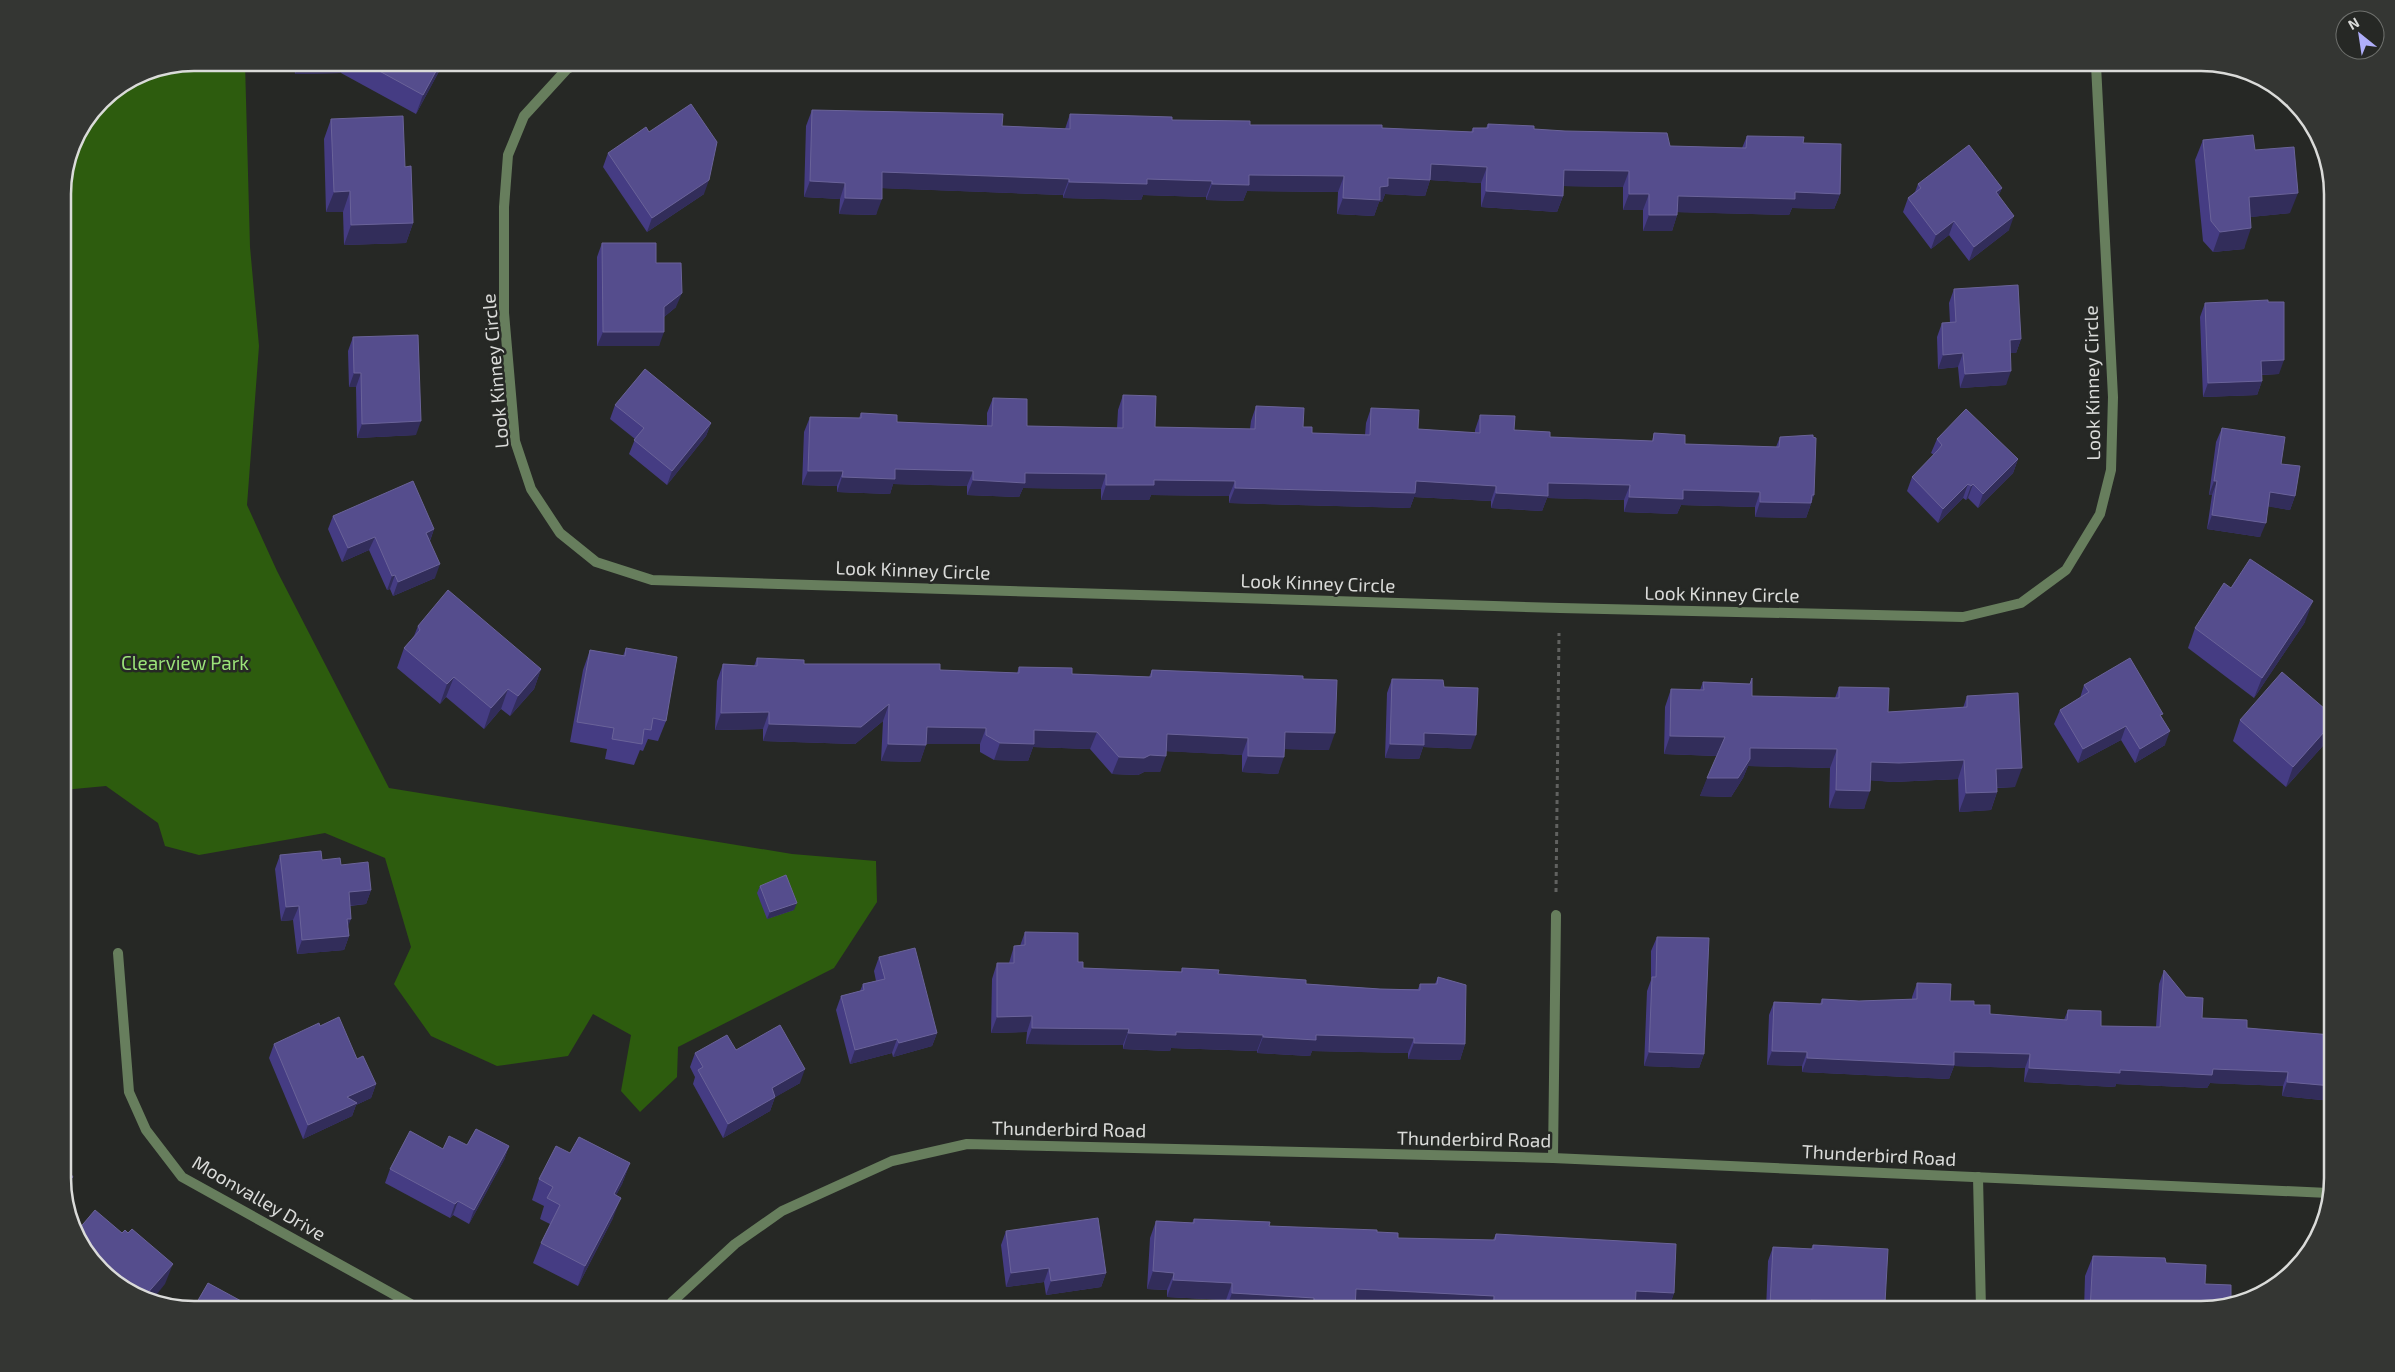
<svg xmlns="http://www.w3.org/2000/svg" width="2395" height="1372" viewBox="0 0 2395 1372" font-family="'Exo 2',sans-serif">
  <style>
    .green { fill: #2d5c0e }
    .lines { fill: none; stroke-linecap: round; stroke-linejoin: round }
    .path { stroke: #616260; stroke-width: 3; stroke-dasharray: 4 4; stroke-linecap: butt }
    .service { stroke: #677e5d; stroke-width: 10 }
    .minor { stroke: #677e5d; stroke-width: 10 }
    .wall { fill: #453c83 }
    .shaded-wall { fill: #322d5a }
    .building { fill: #554d8d; stroke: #6a6399 }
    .labels { text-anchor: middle; stroke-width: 5; stroke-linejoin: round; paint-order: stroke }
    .street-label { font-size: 19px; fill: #dadbd9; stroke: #262825 }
    .park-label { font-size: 19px; fill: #9be379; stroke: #262825 }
    .rim { fill: none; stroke: #dadbd9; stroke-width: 2.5 }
  </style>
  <rect width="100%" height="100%" fill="#262825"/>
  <polygon class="green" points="194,63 245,63 250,247 259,346 247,505 277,571 389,788 792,854 876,861 877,902 834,968 678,1047 677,1077 640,1112 621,1091 631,1035 593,1014 568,1056 497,1066 431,1036 394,984 411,947 385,858 325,833 199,855 165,846 158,823 106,786 63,790 63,186 73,144 101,101 144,72"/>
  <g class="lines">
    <polyline class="path" points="1556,892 1559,633"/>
    <polyline class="service" points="1553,1158 1556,915"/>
    <g class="minor">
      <polyline points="578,63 567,69 524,116 508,155 504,207 504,313 515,441 531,489 560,533 596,562 652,580 1560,608 1963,617 2021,603 2066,570 2100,514 2111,470 2113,397 2096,65"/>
      <polyline points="1916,63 2096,65 2126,63"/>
      <polyline points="118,953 129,1092 146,1130 182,1177 420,1309"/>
      <polyline points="1978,1177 1981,1309"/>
      <polyline points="668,1309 672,1302 735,1244 782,1211 892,1161 967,1144 1553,1158 2328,1193"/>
    </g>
  </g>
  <g class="wall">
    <polygon points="294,62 444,62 416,114 341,73 295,74"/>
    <polygon points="812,110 1002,126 1065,129 1070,114 1250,125 1382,128 1471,132 1473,128 1486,128 1488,124 1534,129 1670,146 1742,148 1747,136 1803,143 1840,194 1834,209 1792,208 1789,215 1677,212 1677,215 1672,231 1643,231 1643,210 1623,210 1623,187 1563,186 1563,196 1557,212 1481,207 1481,183 1430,180 1425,196 1385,194 1382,202 1379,202 1374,216 1337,214 1338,192 1247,191 1243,201 1206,200 1206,197 1143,195 1141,200 1063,198 1063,195 882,188 876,215 839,214 840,199 804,197 806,126"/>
    <polygon points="331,119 405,167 413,223 406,243 344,245 343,212 326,212 324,139"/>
    <polygon points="2203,140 2255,150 2290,213 2250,217 2244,249 2213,252 2203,241 2195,160"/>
    <polygon points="608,153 704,194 647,232 603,167"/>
    <polygon points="1918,184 2002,188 1998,196 2009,230 1969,261 1949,235 1931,249 1903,212 1908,198 1915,192"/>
    <polygon points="602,243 656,263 676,307 664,317 659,346 597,346 597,257"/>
    <polygon points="1954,289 2021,339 2016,353 2010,353 2006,385 1960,388 1958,367 1938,369 1937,337 1942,323 1950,323 1949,303"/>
    <polygon points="2205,303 2279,374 2261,375 2262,381 2257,395 2203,397 2200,317"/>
    <polygon points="353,337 416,435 357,438 356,387 349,387 348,351"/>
    <polygon points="1123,395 1155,427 1250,429 1251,421 1256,406 1303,427 1312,433 1365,435 1366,423 1371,408 1418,429 1475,433 1475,430 1480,415 1514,430 1550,437 1652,441 1654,433 1685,444 1776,447 1780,437 1814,495 1806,518 1755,517 1755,507 1681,505 1677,514 1624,512 1624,500 1547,498 1542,511 1491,508 1491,501 1414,497 1410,508 1229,503 1229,496 1151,495 1149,500 1101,500 1101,489 1023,488 1019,497 967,495 967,486 893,484 890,494 837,492 837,486 802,485 804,432 810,417 859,418 861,413 897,422 987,426 987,413 993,398 1027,426 1117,428 1118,410"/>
    <polygon points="615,405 711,423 706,436 667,485 629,454 635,439 610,419"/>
    <polygon points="2222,428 2281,464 2295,496 2290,510 2268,506 2260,537 2207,529 2212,495 2209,495 2216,442"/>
    <polygon points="1937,439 2018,459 2013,473 1978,508 1968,498 1966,500 1963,498 1938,523 1907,491 1912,477 1934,455 1931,453"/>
    <polygon points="333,516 434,529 430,541 435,578 393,596 390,589 387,590 369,550 342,562 328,529"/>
    <polygon points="2305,622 2254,698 2188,648 2195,628"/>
    <polygon points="418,626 541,669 534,689 510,716 501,709 484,729 446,697 440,704 397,668 404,648 414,636"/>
    <polygon points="626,648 666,721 658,741 648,739 643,751 640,750 634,765 605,759 607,749 570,742 583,670 590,650 623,656"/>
    <polygon points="757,658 804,664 940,670 1017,673 1019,667 1072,674 1149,677 1152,670 1303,679 1329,750 1285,749 1278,774 1242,772 1242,755 1166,751 1160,772 1144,772 1138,775 1112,774 1090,749 1033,747 1028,761 994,760 980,752 980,744 926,744 920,762 881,761 883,721 855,744 763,741 763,729 715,730 717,681 723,664 754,666"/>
    <polygon points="1392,679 1444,687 1471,749 1423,747 1419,759 1385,758 1387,693"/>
    <polygon points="1703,682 1752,696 1835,698 1839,687 1888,712 1963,708 1967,696 2015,787 1997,788 1997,792 1991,810 1959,812 1958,779 1893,782 1871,780 1864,809 1829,808 1830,768 1748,766 1743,778 1731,797 1700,796 1717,756 1664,754 1665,707 1671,689 1700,690"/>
    <polygon points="2084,685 2162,717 2165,745 2135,763 2121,740 2078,763 2054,724 2060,710 2080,698"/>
    <polygon points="2240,720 2329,739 2286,787 2233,741"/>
    <polygon points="280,855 322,860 341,865 371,890 366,904 350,906 348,927 349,936 344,950 297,954 293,920 281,921 275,869"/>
    <polygon points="760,886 794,910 767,919 757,893"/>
    <polygon points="1025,932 1078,962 1083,968 1181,972 1182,968 1218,974 1306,984 1380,989 1418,989 1420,984 1435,984 1438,977 1465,1044 1460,1060 1408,1059 1408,1053 1312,1051 1310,1056 1257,1053 1257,1051 1171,1048 1170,1051 1123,1049 1123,1045 1026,1044 1027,1032 991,1033 992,979 997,963 1009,963 1014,946 1020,946"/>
    <polygon points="1657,937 1704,1054 1699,1068 1644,1066 1647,991 1651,980 1651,951"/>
    <polygon points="879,957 937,1033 932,1046 893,1057 892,1053 850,1064 836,1010 841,996 860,991 863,984 876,981 874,971"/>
    <polygon points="2164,970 2202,1018 2247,1028 2332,1035 2332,1101 2282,1096 2283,1086 2210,1083 2207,1088 2116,1084 2115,1087 2024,1082 2025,1068 1954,1066 1949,1079 1802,1072 1802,1066 1767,1065 1769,1015 1774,1002 1820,1004 1822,999 1859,1001 1912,999 1912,997 1917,983 1950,1001 1974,1005 1990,1014 2064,1020 2068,1010 2101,1026 2156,1027 2159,984"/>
    <polygon points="320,1026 357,1059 376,1084 371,1098 356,1105 352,1116 303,1139 269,1058 274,1044"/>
    <polygon points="736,1050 800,1083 775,1097 770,1111 723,1138 693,1084 695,1077 690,1067 695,1053"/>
    <polygon points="467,1145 509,1146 504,1160 469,1224 453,1215 450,1218 385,1183 390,1169 443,1149"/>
    <polygon points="570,1153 630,1163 622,1184 616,1195 613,1218 578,1286 533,1263 541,1243 550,1224 540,1219 544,1206 532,1200 539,1179"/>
    <polygon points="1194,1219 1269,1226 1377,1232 1398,1238 1493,1240 1496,1234 1674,1293 1668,1310 1408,1310 1355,1307 1355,1310 1226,1310 1226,1300 1167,1297 1167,1290 1147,1289 1150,1238 1156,1221 1192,1223"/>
    <polygon points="1006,1231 1106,1273 1101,1287 1046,1295 1044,1282 1006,1287 1001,1245"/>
    <polygon points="1813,1245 1885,1303 1883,1310 1766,1310 1768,1261 1773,1247 1811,1249"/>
    <polygon points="2093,1256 2166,1263 2205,1284 2201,1310 2084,1310 2085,1276"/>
  </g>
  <g class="shaded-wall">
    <polygon points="299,62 345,62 341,73 295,74"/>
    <polygon points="441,62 444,62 416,114 423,95"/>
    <polygon points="1431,164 1487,167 1481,183 1430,180 1425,196 1385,194 1382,202 1379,202 1374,216 1337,214 1343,198 1380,187 1388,178"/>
    <polygon points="1564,170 1629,171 1623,187 1558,186"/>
    <polygon points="882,172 1069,179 1063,195 877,188"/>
    <polygon points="1249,175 1344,176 1338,192 1247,191 1243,201 1206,200 1212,184"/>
    <polygon points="1147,179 1212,181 1206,197 1143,195 1141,200 1063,198 1069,182"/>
    <polygon points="709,180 704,194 647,232 652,218"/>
    <polygon points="810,181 845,183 840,199 804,197"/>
    <polygon points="2002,188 1996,202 1996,192"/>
    <polygon points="350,191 343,212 326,212 334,192"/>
    <polygon points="1486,191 1563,196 1557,212 1481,207"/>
    <polygon points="1795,192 1840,194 1834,209 1792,208 1789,215 1672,212 1678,196"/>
    <polygon points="2298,193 2290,213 2241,218 2249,197"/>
    <polygon points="1629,194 1649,194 1643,210 1623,210"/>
    <polygon points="845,198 882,199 876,215 839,214"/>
    <polygon points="1649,215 1677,215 1672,231 1643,231"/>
    <polygon points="2014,216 2009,230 1969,261 1974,247"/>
    <polygon points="1954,221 1949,235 1931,249 1936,235"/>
    <polygon points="413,223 406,243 344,245 351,225"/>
    <polygon points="2251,228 2244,249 2213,252 2220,232"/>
    <polygon points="682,293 676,307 659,321 664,307"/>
    <polygon points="603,332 664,332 659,346 597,346"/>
    <polygon points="2021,339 2016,353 2005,353 2010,340"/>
    <polygon points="1963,353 1958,367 1938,369 1943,355"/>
    <polygon points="2284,360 2279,374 2256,375 2261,361"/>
    <polygon points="2011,371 2006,385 1960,388 1965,374"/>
    <polygon points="354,373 361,373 356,387 349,387"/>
    <polygon points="2262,381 2257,395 2203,397 2208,383"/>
    <polygon points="421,421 416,435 357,438 362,424"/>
    <polygon points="711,423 706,436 667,485 672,471"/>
    <polygon points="2018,459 2013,473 1978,508 1983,494"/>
    <polygon points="895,469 973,471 967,486 893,484 890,494 837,492 842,477"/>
    <polygon points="808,471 843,471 837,486 802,485"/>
    <polygon points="1025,473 1106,474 1101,489 1023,488 1019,497 967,495 973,480"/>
    <polygon points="1154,480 1235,481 1229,496 1151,495 1149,500 1101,500 1106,485"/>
    <polygon points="1416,481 1496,486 1491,501 1414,497 1410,508 1229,503 1235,488"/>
    <polygon points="2214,481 2217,481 2212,495 2209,495"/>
    <polygon points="1548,483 1630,485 1624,500 1547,498 1542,511 1491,508 1496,493"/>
    <polygon points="1968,484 1963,498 1938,523 1943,509"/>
    <polygon points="1973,484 1968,498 1966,500 1971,486"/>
    <polygon points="1683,490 1760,492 1755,507 1681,505 1677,514 1624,512 1629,497"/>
    <polygon points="2270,492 2295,496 2290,510 2265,506"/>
    <polygon points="1814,495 1806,518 1755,517 1760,502"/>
    <polygon points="2212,515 2266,523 2260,537 2207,529"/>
    <polygon points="434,529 429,543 426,533"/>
    <polygon points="375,537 369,550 342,562 348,548"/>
    <polygon points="440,564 435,578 393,596 398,582"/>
    <polygon points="395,575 390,589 387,590 392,576"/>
    <polygon points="2313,601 2305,622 2254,698 2262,678"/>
    <polygon points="541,669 534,689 510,716 518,696"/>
    <polygon points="454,677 446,697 440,704 447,684"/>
    <polygon points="508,689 501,709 484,729 491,708"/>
    <polygon points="889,704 883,721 855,744 763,741 769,724"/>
    <polygon points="769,712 763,729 715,730 721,713"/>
    <polygon points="2332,723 2332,729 2329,739 2286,787 2293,767"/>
    <polygon points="2126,726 2121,740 2078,763 2083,749"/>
    <polygon points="927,727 986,728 980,744 920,744"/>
    <polygon points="1034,730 1097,732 1090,749 1033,747 1028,761 994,760 1000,743"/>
    <polygon points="2170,731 2165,745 2135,763 2140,749"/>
    <polygon points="1285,732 1335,733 1329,750 1279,749"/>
    <polygon points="1424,733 1476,735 1471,749 1423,747 1419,759 1385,758 1390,744"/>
    <polygon points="1167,734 1248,738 1242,755 1161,751"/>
    <polygon points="1670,736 1725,737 1718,756 1664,754"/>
    <polygon points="888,744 926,745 920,762 881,761"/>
    <polygon points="1750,748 1837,749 1830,768 1748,766 1743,778 1731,797 1700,796 1707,778"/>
    <polygon points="1150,755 1166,756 1160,772 1144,772 1138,775 1112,774 1119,757"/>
    <polygon points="1248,756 1284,757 1278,774 1242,772"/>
    <polygon points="1964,760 1958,779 1893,782 1864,780 1871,762"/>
    <polygon points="2022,768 2015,787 1989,788 1996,769"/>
    <polygon points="1836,790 1870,791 1864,809 1829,808"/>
    <polygon points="1997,792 1991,810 1959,812 1966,793"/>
    <polygon points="371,890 366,904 344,906 349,892"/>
    <polygon points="797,903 794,910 767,919 770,912"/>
    <polygon points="299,906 293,920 281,921 286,907"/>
    <polygon points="347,919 351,919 346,932"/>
    <polygon points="349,936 344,950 297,954 302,940"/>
    <polygon points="1032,1016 1027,1032 991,1033 997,1017"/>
    <polygon points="1032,1028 1129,1029 1123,1045 1026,1044"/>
    <polygon points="1176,1032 1263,1035 1257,1051 1171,1048 1170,1051 1123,1049 1128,1033"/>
    <polygon points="937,1033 932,1046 893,1057 899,1043"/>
    <polygon points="1316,1035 1414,1038 1408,1053 1312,1051 1310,1056 1257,1053 1263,1037"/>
    <polygon points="897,1039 892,1053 850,1064 855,1050"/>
    <polygon points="1414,1043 1465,1044 1460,1060 1408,1059"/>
    <polygon points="1772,1051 1807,1052 1802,1066 1767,1065"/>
    <polygon points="1649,1052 1704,1054 1699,1068 1644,1066"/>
    <polygon points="1954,1052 2030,1054 2025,1068 1954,1066 1949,1079 1802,1072 1807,1058"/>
    <polygon points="2029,1068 2120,1070 2213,1069 2288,1072 2283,1086 2210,1083 2207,1088 2116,1084 2115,1087 2024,1082"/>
    <polygon points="805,1069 800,1083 767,1102 772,1088"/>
    <polygon points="2287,1082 2332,1086 2332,1101 2282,1096"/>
    <polygon points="376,1084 371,1098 356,1105 352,1116 303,1139 308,1125 347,1097"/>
    <polygon points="775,1097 770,1111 723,1138 728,1124"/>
    <polygon points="509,1146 504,1160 469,1224 474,1210"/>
    <polygon points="630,1163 622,1184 606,1214 614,1194"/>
    <polygon points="73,1177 68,1191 65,1193 63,1185"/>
    <polygon points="621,1198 613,1218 578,1286 585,1266"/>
    <polygon points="458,1201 453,1215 450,1218 455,1204"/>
    <polygon points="173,1264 165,1284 153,1299 145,1296"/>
    <polygon points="1049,1268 1044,1282 1006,1287 1011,1273"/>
    <polygon points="1153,1271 1174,1273 1167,1290 1147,1289"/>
    <polygon points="1106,1273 1101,1287 1046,1295 1051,1281"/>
    <polygon points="1173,1280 1232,1283 1226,1300 1167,1297"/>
    <polygon points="1356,1289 1494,1296 1489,1310 1408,1310 1350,1307"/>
    <polygon points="1636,1291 1674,1293 1668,1310 1630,1309"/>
    <polygon points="1232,1293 1314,1298 1310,1310 1226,1310"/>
    <polygon points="1811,1300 1885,1303 1883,1310 1769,1310 1770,1305"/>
    <polygon points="1494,1302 1586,1302 1583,1310 1491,1310"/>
  </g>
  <g class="building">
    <polygon points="363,62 441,62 423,95"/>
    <polygon points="691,104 717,142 709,180 652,218 608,153 646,127 649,132"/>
    <polygon points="812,110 1003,114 1002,126 1070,129 1070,114 1172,117 1172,120 1250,121 1250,125 1382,125 1382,128 1473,132 1473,128 1488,128 1488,124 1534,126 1534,129 1565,131 1667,133 1670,146 1746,148 1747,136 1804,137 1803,143 1841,144 1840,194 1795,192 1795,199 1678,196 1677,215 1649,215 1649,194 1629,194 1629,171 1564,170 1563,196 1486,191 1487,167 1431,164 1430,180 1388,178 1388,186 1380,187 1380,200 1343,198 1344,176 1249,175 1249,185 1212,184 1212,181 1147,179 1147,184 1069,182 1069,179 882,172 882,199 845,198 845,183 810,181"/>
    <polygon points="403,116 405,167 411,166 413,223 351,225 350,191 334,192 331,119"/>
    <polygon points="2253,135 2255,150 2294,147 2298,193 2249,197 2251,228 2220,232 2211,221 2203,140"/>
    <polygon points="1969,145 2002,188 1996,192 2014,216 1974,247 1954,221 1936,235 1908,198 1921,188 1918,184"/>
    <polygon points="602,243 656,243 656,263 681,263 682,293 664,307 664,332 603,332"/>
    <polygon points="2018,285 2021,339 2010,340 2011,371 1965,374 1963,353 1943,355 1942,323 1956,322 1954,289"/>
    <polygon points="2268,300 2268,302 2284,302 2284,360 2261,361 2262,381 2208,383 2205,303"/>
    <polygon points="418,335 421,421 362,424 361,373 354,373 353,337"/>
    <polygon points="645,369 711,423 672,471 634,440 644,428 615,405"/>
    <polygon points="1123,395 1156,396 1155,427 1255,429 1256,406 1304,408 1303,427 1312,427 1312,433 1370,435 1371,408 1419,410 1418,429 1480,433 1480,415 1515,416 1514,430 1550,432 1550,437 1653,441 1654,433 1685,435 1685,444 1779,447 1780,437 1813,435 1813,437 1816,438 1814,495 1812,495 1811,503 1760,502 1760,492 1683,490 1683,499 1629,497 1630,485 1548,483 1548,496 1496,493 1496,486 1416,481 1415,493 1235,488 1235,481 1154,480 1154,485 1106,485 1106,474 1025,473 1025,483 973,480 973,471 895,469 895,479 842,477 843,471 808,471 810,417 861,418 861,413 897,415 897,422 992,426 993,398 1027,399 1027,426 1123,428"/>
    <polygon points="1966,409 2018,459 1983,494 1973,484 1971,486 1968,484 1943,509 1912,477 1938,450 1942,445 1937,439"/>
    <polygon points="2222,428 2285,437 2281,464 2300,466 2295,496 2270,492 2266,523 2212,515 2217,481 2214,481"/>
    <polygon points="413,481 434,529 426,533 440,564 398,582 395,575 392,576 375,537 348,548 333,516"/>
    <polygon points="2250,559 2313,601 2262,678 2195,628 2224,583 2231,588"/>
    <polygon points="448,590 541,669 518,696 508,689 491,708 454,677 447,684 404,648 420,630 418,626"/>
    <polygon points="626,648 677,657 666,721 653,718 651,730 644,729 642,744 612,739 614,728 577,722 590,650 625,656"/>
    <polygon points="757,658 804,660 804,664 940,664 940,670 1019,673 1019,667 1072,668 1072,674 1151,677 1152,670 1303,676 1303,679 1337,680 1335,733 1285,732 1284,757 1248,756 1248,738 1167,734 1166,756 1150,755 1144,758 1119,757 1097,732 1034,730 1034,744 1000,743 986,735 986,728 927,727 926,745 888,744 889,704 861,727 769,724 769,712 721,713 723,664 757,666"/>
    <polygon points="2130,658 2163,714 2160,715 2170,731 2140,749 2126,726 2083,749 2060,710 2089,692 2084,685"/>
    <polygon points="2282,672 2332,715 2332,723 2293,767 2240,720"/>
    <polygon points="1752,678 1752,696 1839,698 1839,687 1889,688 1888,712 1967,707 1967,696 2018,693 2022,768 1996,769 1997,792 1966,793 1964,760 1899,763 1871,762 1870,791 1836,790 1837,749 1750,748 1750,759 1738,778 1707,778 1725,737 1670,736 1671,689 1704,690 1703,682 1750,684"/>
    <polygon points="1392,679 1443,680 1444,687 1478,688 1476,735 1424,733 1424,745 1390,744"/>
    <polygon points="321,851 322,860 340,858 341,865 368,862 371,890 349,892 351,919 347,919 349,936 302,940 299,906 286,907 280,855"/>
    <polygon points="786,875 797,903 770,912 760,886"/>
    <polygon points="1025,932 1078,933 1078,962 1083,962 1083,968 1182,972 1182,968 1219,970 1218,974 1306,980 1306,984 1380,989 1420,990 1420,984 1437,984 1438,977 1466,985 1465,1044 1414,1043 1414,1038 1316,1035 1316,1040 1263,1037 1263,1035 1176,1032 1176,1035 1128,1033 1129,1029 1032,1028 1032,1016 997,1017 997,963 1014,963 1014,946 1025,945"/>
    <polygon points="1657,937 1709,938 1704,1054 1649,1052 1652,977 1656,977"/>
    <polygon points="915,948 937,1033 899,1043 897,1039 855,1050 841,996 864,990 863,984 885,979 879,957"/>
    <polygon points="2164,970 2186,997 2203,998 2202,1018 2247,1020 2247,1028 2332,1035 2332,1086 2287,1082 2288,1072 2213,1069 2212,1075 2120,1070 2120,1073 2029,1068 2030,1054 1954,1052 1954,1065 1807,1058 1807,1052 1772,1051 1774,1002 1822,1004 1822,999 1859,1001 1917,999 1917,983 1951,984 1950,1001 1974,1001 1974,1005 1990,1005 1990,1014 2067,1020 2068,1010 2101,1011 2101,1026 2160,1027"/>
    <polygon points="339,1017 357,1059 363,1056 376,1084 347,1097 357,1103 308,1125 274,1044 319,1023 320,1026"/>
    <polygon points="780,1025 805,1069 772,1088 775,1097 728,1124 698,1070 703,1067 695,1053 727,1035 736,1050"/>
    <polygon points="476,1129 509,1146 474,1210 458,1201 455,1204 390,1169 410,1131 443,1149 449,1136 467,1145"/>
    <polygon points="579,1137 630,1163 614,1194 621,1198 585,1266 541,1243 560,1205 547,1198 553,1187 539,1179 556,1146 570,1153"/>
    <polygon points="63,1163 73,1177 63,1185"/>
    <polygon points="95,1210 122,1233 125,1230 128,1233 132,1229 173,1264 145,1296 129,1292 85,1251 78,1230"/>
    <polygon points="1098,1218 1106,1273 1051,1281 1049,1268 1011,1273 1006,1231"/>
    <polygon points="1194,1219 1270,1222 1269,1226 1377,1230 1377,1232 1398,1233 1398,1238 1495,1240 1496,1234 1676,1244 1674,1293 1636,1291 1635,1310 1586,1310 1586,1302 1494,1302 1494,1296 1356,1289 1355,1310 1314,1310 1314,1298 1232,1293 1232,1283 1173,1280 1174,1273 1153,1271 1156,1221 1194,1223"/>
    <polygon points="1813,1245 1888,1249 1885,1303 1811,1300 1810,1307 1770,1305 1773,1247 1813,1249"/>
    <polygon points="2093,1256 2165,1258 2166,1263 2206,1265 2205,1284 2231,1285 2231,1301 2201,1310 2090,1310"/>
    <polygon points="208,1283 254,1308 253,1310 193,1309"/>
  </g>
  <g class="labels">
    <g class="street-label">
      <text transform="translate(495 371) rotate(-95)" y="7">Look Kinney Circle</text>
      <text transform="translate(2092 383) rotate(-91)" y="7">Look Kinney Circle</text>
      <text transform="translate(913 570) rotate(2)" y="7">Look Kinney Circle</text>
      <text transform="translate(1318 583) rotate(2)" y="7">Look Kinney Circle</text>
      <text transform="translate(1722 594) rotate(1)" y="7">Look Kinney Circle</text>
      <text transform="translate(1069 1129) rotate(1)" y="7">Thunderbird Road</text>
      <text transform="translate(1474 1139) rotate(1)" y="7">Thunderbird Road</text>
      <text transform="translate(1879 1155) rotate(3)" y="7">Thunderbird Road</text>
      <text transform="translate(259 1198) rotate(30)" y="7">Moonvalley Drive</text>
    </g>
    <g class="park-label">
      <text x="185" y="670">Clearview Park</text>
    </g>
  </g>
  <path d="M0 0H2395V1372H0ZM194 71H2201A123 123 0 0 1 2324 194V1178A123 123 0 0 1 2201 1301H194A123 123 0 0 1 71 1178V194A123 123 0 0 1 194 71Z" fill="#343633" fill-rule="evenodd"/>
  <path class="rim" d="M194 71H2201A123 123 0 0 1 2324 194V1178A123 123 0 0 1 2201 1301H194A123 123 0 0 1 71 1178V194A123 123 0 0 1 194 71Z"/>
  <g transform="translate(2360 35) rotate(330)"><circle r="24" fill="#262825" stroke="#6e706d"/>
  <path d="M0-4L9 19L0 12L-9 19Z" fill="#afaefa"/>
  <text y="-8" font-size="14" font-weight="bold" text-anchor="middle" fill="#dadbd9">N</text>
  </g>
</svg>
